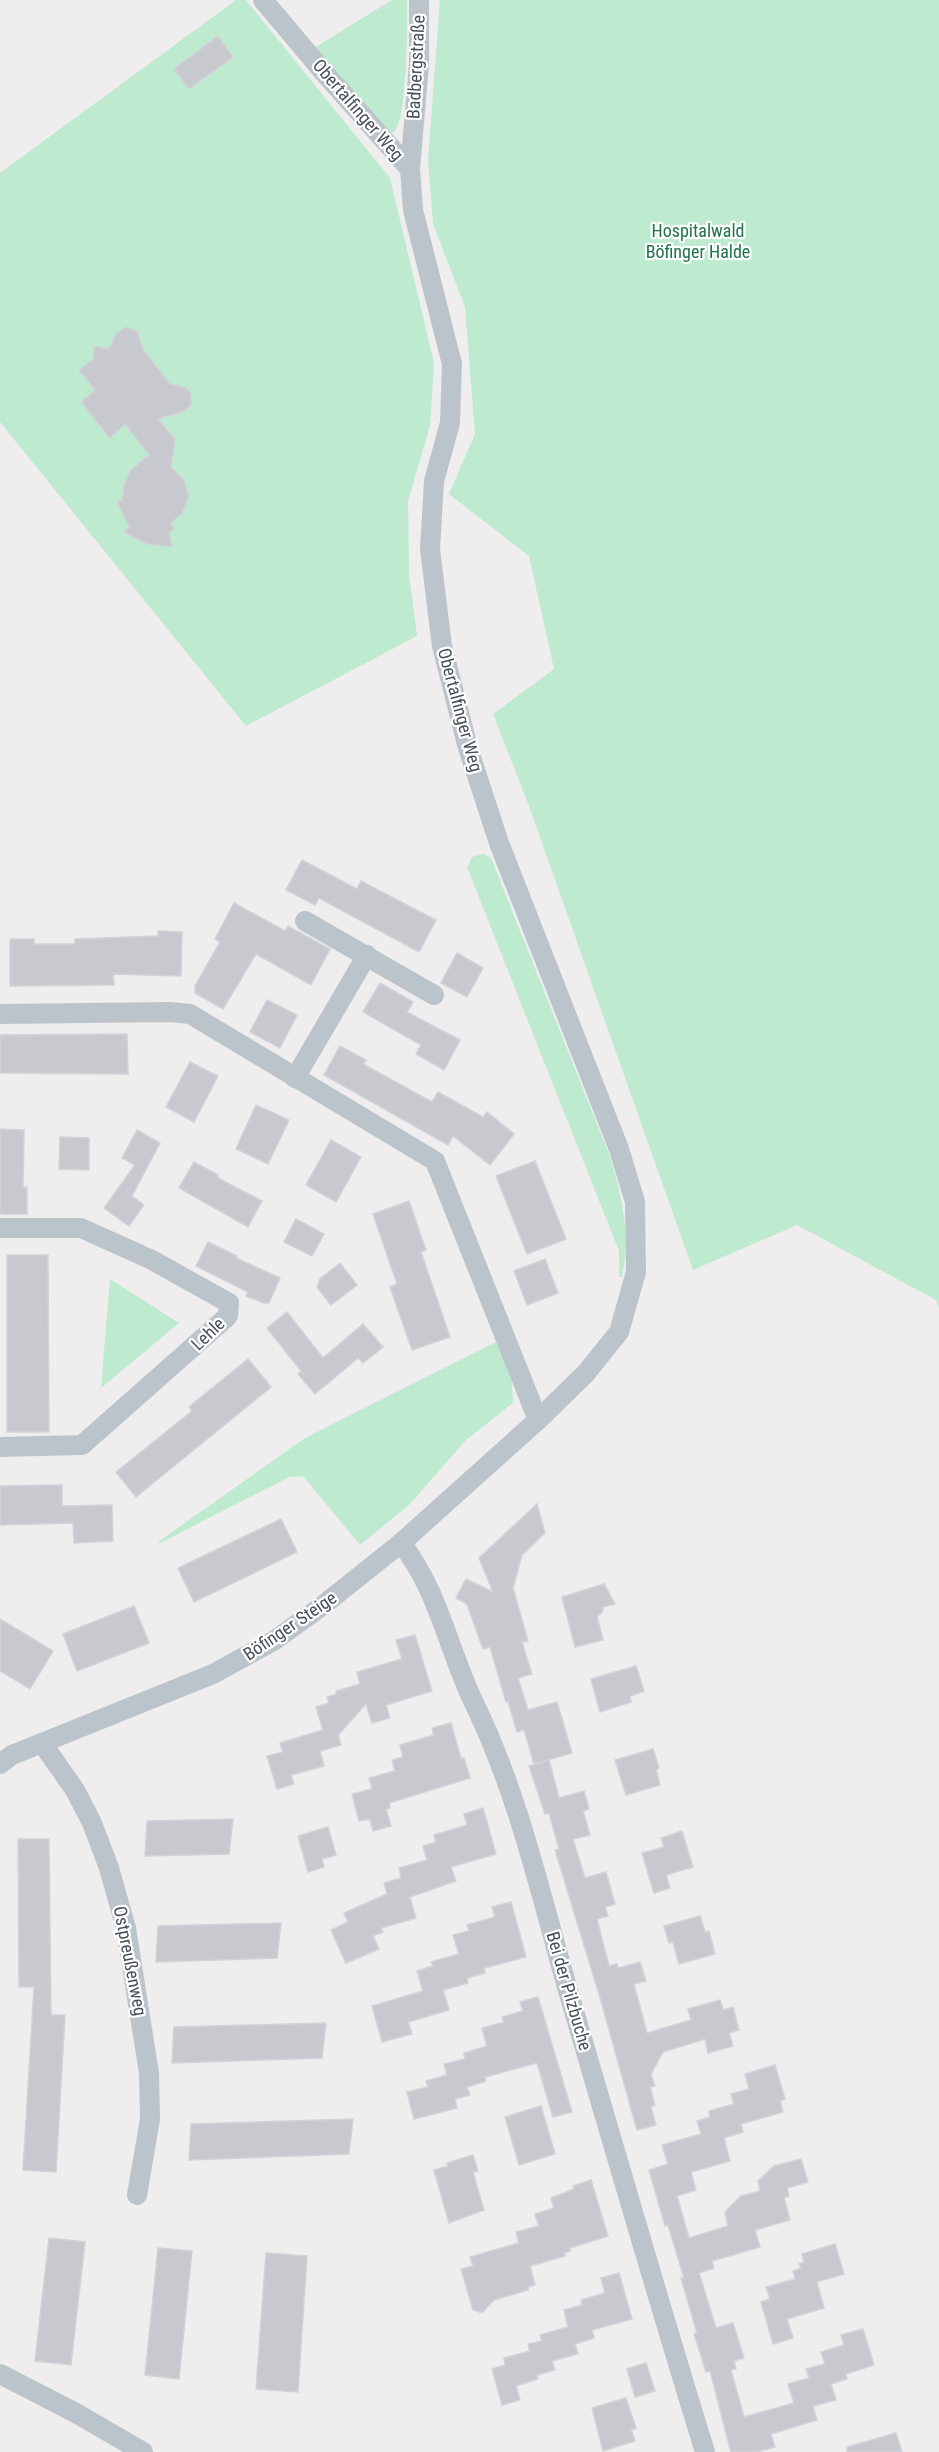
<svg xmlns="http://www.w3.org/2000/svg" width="939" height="2452" viewBox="0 0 939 2452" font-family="'Roboto Condensed',sans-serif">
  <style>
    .green { fill: #beead0 }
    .building { fill: #c7c9cf; stroke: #d1d3d8; stroke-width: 1.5 }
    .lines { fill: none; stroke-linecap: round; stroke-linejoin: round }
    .street { stroke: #bcc4cb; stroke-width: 20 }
    .labels { text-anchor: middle; stroke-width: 4.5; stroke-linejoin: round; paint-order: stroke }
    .street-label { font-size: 18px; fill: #475058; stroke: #fff }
    .park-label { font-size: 18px; fill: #1f724a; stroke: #fff }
  </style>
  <rect width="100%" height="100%" fill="#efeded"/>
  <g class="green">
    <polygon points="236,0 246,0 390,178 434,363 430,426 408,501 409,574 417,636 246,726 0,422 0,173"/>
    <path d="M392,0h15c0,24 1,118 -13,132h-6l-74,-84z"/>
    <polygon points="440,0 939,0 939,1309 936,1300 797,1225 693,1270 529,806 493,714 554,669 529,556 449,494 475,434 465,307 433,224 428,160"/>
    <path d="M483,854l8,4 118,296c13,42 22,79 13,123h-3v-26l-152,-384 5,-10z"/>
    <polygon points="110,1279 179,1323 101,1388"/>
    <polygon points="496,1342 512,1381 513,1403 466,1440 410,1504 360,1545 303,1476 289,1477 160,1543 158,1542 305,1438"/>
  </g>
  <g class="building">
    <polygon points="218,36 233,57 189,89 174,69"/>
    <polygon points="126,327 138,332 142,348 170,384 185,387 191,394 191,404 185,411 158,419 175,439 171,467 183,479 189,496 182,513 171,523 174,530 169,532 172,547 147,544 124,532 129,527 117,501 122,501 124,485 131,470 149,455 125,424 110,438 81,402 95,390 79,370 93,359 94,346 109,349 116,334"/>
    <polygon points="302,860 357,889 361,881 436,920 419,952 319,898 315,905 286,890"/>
    <polygon points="234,903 285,931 288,926 330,949 311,985 256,954 223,1009 195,993 195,986 220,942 215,939"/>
    <polygon points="158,931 182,932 181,976 113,974 114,985 10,986 10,939 34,939 34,944 75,944 75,939 158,936"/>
    <polygon points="457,953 483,968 467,997 441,983"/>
    <polygon points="380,983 413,1002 407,1012 460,1040 444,1070 416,1054 421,1045 363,1012"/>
    <polygon points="267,1000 297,1015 280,1048 250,1032"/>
    <polygon points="127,1034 128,1074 0,1073 0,1035"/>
    <polygon points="340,1046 366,1060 363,1064 432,1102 438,1092 483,1117 487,1112 514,1134 490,1165 453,1136 448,1145 324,1075"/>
    <polygon points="190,1062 218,1076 194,1122 166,1107"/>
    <polygon points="256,1105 289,1120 268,1164 236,1149"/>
    <polygon points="0,1129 24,1130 23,1187 27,1187 27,1214 0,1214"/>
    <polygon points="137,1130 160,1143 132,1196 144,1205 129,1226 104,1208 135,1165 122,1158"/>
    <polygon points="60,1137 89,1138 89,1170 59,1169"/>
    <polygon points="331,1140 361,1157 336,1202 306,1185"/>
    <polygon points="535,1161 566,1239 527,1254 496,1176"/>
    <polygon points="194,1162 218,1175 218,1178 262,1201 248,1227 179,1188"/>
    <polygon points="409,1201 426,1250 421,1252 450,1337 412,1350 390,1287 397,1284 373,1214"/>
    <polygon points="296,1219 324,1234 312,1256 284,1242"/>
    <polygon points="208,1242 237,1256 236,1258 280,1278 269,1303 263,1303 246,1296 248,1292 196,1266"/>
    <polygon points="7,1255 48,1255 49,1432 7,1432"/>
    <polygon points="545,1259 558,1293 527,1305 514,1271"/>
    <polygon points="340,1263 357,1285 331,1305 317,1287 320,1279"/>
    <polygon points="287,1312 323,1358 363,1324 383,1347 363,1363 358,1358 315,1394 298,1374 301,1371 267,1328"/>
    <polygon points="248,1359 271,1387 136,1497 116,1472 192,1411 189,1407"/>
    <polygon points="62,1485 62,1506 112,1505 113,1541 74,1543 73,1523 0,1525 0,1486"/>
    <polygon points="537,1504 545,1533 522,1555 513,1588 528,1641 522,1642 532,1674 518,1678 528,1710 557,1702 572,1753 534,1764 524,1730 517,1732 508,1701 506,1702 490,1647 483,1649 467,1604 456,1598 466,1579 493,1592 479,1558"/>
    <polygon points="281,1519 297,1552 194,1602 178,1568"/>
    <polygon points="604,1584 615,1604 603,1607 602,1613 597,1616 603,1640 575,1647 562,1597"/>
    <polygon points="134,1606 149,1643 77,1671 63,1634"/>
    <polygon points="0,1619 53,1651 30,1689 0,1671"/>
    <polygon points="415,1635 432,1691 386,1705 390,1718 372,1723 366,1704 338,1735 341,1745 320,1751 324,1766 291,1775 294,1784 277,1789 267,1756 283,1752 280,1743 323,1730 316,1707 329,1703 327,1697 337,1694 336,1691 360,1684 357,1672 402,1659 396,1640"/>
    <polygon points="636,1666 644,1691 630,1696 631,1702 600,1712 591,1679"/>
    <polygon points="451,1723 461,1759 464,1758 470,1778 389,1803 390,1808 386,1809 391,1826 373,1831 370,1819 359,1821 352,1794 372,1789 369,1778 395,1771 392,1760 403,1757 400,1745 434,1735 432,1728"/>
    <polygon points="653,1749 659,1768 656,1770 660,1785 626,1795 615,1760"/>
    <polygon points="549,1760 559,1798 584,1791 589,1809 583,1811 590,1835 573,1839 585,1878 606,1872 615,1904 605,1907 608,1916 597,1919 609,1966 617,1964 618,1968 640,1962 646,1981 634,1984 647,2033 691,2020 688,2009 720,2000 723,2010 733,2007 739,2030 729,2033 733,2046 708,2053 705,2039 663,2052 651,2074 655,2086 650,2087 655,2105 651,2107 656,2125 637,2130 599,1994 555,1850 559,1849 549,1813 545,1814 529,1766"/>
    <polygon points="483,1808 496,1854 451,1867 456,1881 410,1897 416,1918 381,1928 383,1932 373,1936 379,1949 346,1963 331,1930 348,1922 344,1913 387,1894 384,1883 401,1878 399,1868 427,1860 423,1846 436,1842 434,1835 467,1825 464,1814"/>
    <polygon points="233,1819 229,1854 145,1856 147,1821"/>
    <polygon points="328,1827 336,1855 322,1859 324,1867 308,1872 298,1836"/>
    <polygon points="682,1831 693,1867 666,1875 670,1888 654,1893 642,1853 664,1847 661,1838"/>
    <polygon points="18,1839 49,1839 51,2015 65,2015 56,2172 23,2170 34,1987 19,1987"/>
    <polygon points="511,1902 526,1957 484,1968 485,1973 467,1978 468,1983 443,1990 449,2010 408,2022 412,2034 382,2042 372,2006 423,1991 417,1971 433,1966 431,1962 459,1954 453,1935 469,1931 467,1925 495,1917 492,1907"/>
    <polygon points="700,1916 705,1932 709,1931 715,1954 679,1964 673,1942 669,1943 664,1926"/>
    <polygon points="281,1923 277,1958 156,1962 158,1926"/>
    <polygon points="538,1997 572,2112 553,2117 537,2063 485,2077 486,2081 467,2087 470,2095 455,2099 457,2108 414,2119 407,2092 428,2087 426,2081 447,2075 444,2064 465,2059 464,2053 487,2046 482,2028 504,2022 502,2017 523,2011 520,2002"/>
    <polygon points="326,2023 322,2058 172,2063 174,2027"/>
    <polygon points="775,2065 785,2099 780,2101 783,2112 741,2124 743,2132 724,2138 730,2161 691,2172 696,2190 677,2196 689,2238 728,2226 725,2212 741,2196 760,2191 758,2181 774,2166 801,2159 808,2182 787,2188 789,2196 784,2198 790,2220 755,2230 760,2247 712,2261 714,2268 699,2273 716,2328 733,2323 744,2358 734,2361 736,2369 731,2370 744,2417 794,2403 788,2384 809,2378 806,2369 825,2364 821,2352 844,2345 841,2335 863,2329 874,2365 846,2374 847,2379 831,2384 836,2400 813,2406 817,2420 771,2434 775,2447 757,2452 731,2452 710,2371 706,2372 694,2334 697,2333 681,2278 684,2278 668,2225 665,2226 649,2170 668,2164 662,2145 701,2134 697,2121 710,2117 709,2111 734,2104 731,2094 749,2089 745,2074"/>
    <polygon points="541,2106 555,2154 519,2165 505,2117"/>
    <polygon points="353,2119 349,2154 189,2160 191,2124"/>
    <polygon points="473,2155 478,2171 473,2172 484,2210 449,2223 434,2170 448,2166 447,2163"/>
    <polygon points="591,2180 608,2236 570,2248 571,2251 564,2253 565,2256 530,2266 535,2285 528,2287 528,2290 494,2300 482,2313 473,2310 461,2269 473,2266 470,2257 519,2243 516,2232 539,2226 535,2214 554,2208 551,2198 574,2189 573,2186"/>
    <polygon points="49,2238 85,2242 71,2365 35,2361"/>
    <polygon points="835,2244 844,2274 817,2282 824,2308 787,2319 793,2338 773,2344 761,2302 770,2299 766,2287 795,2279 793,2271 801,2268 799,2264 804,2262 802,2254"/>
    <polygon points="158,2248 192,2251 179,2379 145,2375"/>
    <polygon points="266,2253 307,2256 298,2392 256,2389"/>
    <polygon points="619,2273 632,2319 592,2330 594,2338 575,2344 578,2354 552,2361 555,2370 537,2375 538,2379 516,2386 520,2400 502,2405 492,2369 505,2365 504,2358 530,2351 528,2344 542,2341 540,2335 568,2327 564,2310 582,2305 581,2300 605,2293 601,2278"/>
    <polygon points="646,2363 655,2391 635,2397 627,2369"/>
    <polygon points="626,2398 636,2428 631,2430 635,2441 603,2451 592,2408"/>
    <polygon points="896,2433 902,2452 847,2452 847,2447"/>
  </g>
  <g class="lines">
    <g class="street">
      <polyline points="263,0 327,76 410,169"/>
      <polyline points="305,921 434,995"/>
      <polyline points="0,1014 170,1012 190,1014 435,1161 538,1420"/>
      <polyline points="295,1078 367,955"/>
      <polyline points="0,1228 81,1228 152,1260 229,1303 228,1316 82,1445 0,1447"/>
      <path d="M401,1543c37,46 48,109 74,162 44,91 66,191 94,289 45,153 89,306 136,458"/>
      <polyline points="42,1743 75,1790 92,1823 109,1868 126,1928 149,2073 150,2119 137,2195"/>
      <polyline points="0,1764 12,1755 213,1674 275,1640 322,1606 401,1543 538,1420 586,1373 619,1332 636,1272 635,1202 619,1149 499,843 468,748 442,646 430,549 434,481 450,423 452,364 413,210 410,169 419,64 419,0"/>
      <polyline points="0,2374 74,2412 143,2452"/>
    </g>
  </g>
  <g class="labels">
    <g class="street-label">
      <text transform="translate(416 67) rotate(-87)" y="6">Badbergstraße</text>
      <text transform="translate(358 110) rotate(49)" y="6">Obertalfinger Weg</text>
      <text transform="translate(460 710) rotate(75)" y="6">Obertalfinger Weg</text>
      <text transform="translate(208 1334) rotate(-44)" y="6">Lehle</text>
      <text transform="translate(290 1626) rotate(-34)" y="6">Böfinger Steige</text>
      <text transform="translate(130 1961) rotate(79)" y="6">Ostpreußenweg</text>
      <text transform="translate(569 1991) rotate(74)" y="6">Bei der Pilzbuche</text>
    </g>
    <g class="park-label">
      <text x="698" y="237">Hospitalwald<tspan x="698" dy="21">Böfinger Halde</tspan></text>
    </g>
  </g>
</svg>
